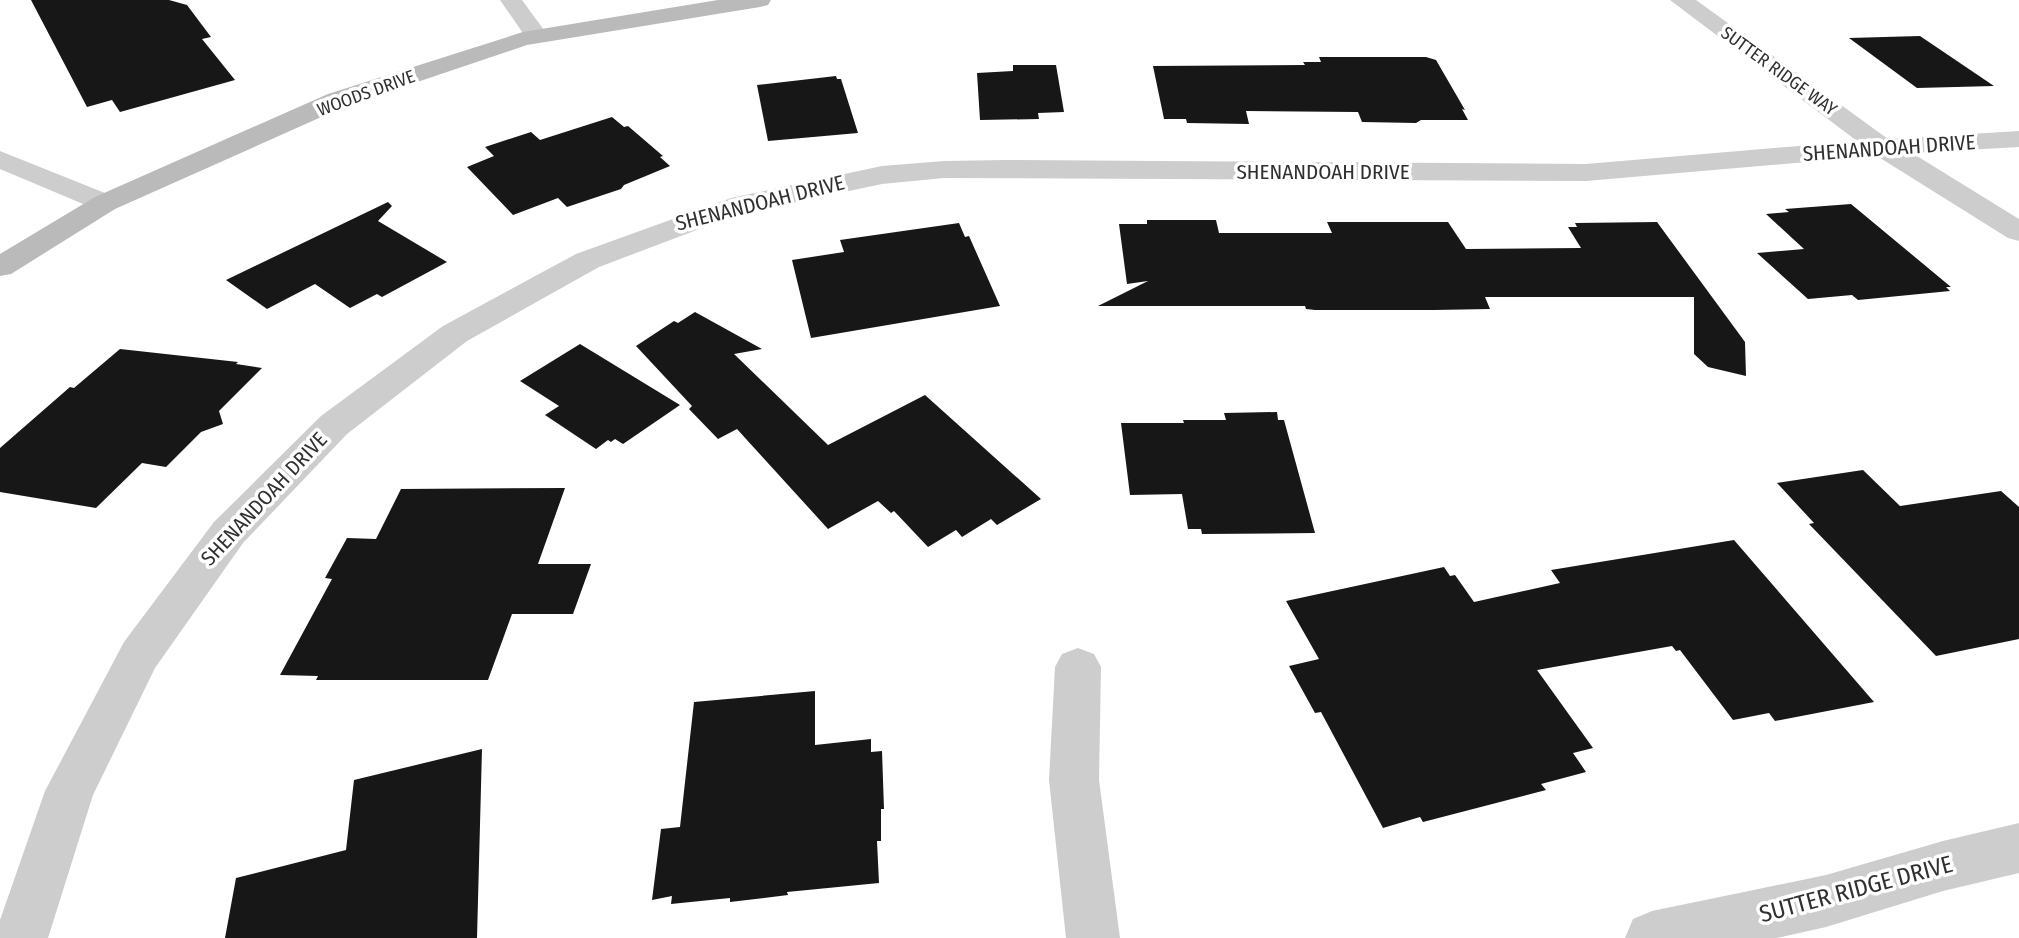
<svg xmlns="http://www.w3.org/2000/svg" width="2019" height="938" viewBox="0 0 2019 938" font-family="'Fira Sans Condensed',sans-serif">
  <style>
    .building { fill: #171717 }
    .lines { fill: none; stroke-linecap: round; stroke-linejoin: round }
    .street { fill: #cdcdcd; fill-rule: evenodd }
    .secondary { fill: #bababa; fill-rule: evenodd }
    .labels { text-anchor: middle; stroke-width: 7; stroke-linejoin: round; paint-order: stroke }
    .far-street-label { font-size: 18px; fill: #303030; stroke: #fff }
    .street-label { font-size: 21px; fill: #303030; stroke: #fff }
    .near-street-label { font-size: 24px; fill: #303030; stroke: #fff }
  </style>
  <rect width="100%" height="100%" fill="#fff"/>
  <g class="building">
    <polygon points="31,0 169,0 187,5 211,37 202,39 235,80 120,112 112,100 87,107"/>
    <polygon points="1920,36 1994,86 1917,88 1849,38"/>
    <polygon points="1319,57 1426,57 1436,60 1465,110 1462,109 1468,120 1421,120 1416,123 1362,122 1358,112 1246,111 1249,124 1187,123 1186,119 1164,119 1153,66 1305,65 1303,62 1321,62"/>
    <polygon points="1013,65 1056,65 1064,112 1038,113 1039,119 980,120 977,73 1013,71"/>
    <polygon points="836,76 837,79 841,79 858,133 768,141 757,85"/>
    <polygon points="612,117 624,127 628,126 663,156 660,157 670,166 624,185 621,189 567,207 558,198 513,215 467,167 494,156 485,147 531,132 540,140"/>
    <polygon points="388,202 392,206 378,221 447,262 382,297 377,294 350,308 315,284 267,309 226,280"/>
    <polygon points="1851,204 1951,287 1946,287 1950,291 1858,300 1852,295 1808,299 1757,253 1804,249 1766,214 1789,212 1785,209"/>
    <polygon points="1147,220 1216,220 1219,233 1332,233 1327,222 1448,222 1466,249 1581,248 1568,227 1577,227 1575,223 1657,222 1745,342 1746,376 1708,367 1694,354 1694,297 1485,297 1490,309 1434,310 1315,310 1306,309 1305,306 1098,306 1148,281 1127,284 1119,224 1147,224"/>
    <polygon points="959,223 965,237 969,236 1000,306 811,338 792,260 844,252 840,240"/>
    <polygon points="695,312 762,349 734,354 828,445 925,395 1041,499 997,525 991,519 962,537 956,530 928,547 894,511 891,513 878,501 828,529 737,429 718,439 689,409 692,406 636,346 674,321 678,323"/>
    <polygon points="580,344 680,405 623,444 615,439 611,442 608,440 596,449 545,415 559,406 520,381"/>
    <polygon points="120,349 238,362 236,364 262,368 219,411 223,424 201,432 166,467 142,463 96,508 0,492 0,448 70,387 74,388"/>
    <polygon points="1277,412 1278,420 1284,420 1315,533 1202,534 1201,529 1188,529 1182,494 1130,495 1121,423 1184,423 1183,420 1226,420 1224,413"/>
    <polygon points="1863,470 1900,506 2001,491 2019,507 2019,639 1936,656 1809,524 1814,523 1777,483"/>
    <polygon points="565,488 538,564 591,564 573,614 512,614 488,680 316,680 318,676 280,675 332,579 325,578 347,538 376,539 401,489"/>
    <polygon points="1734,540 1874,702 1775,721 1769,713 1733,720 1680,650 1676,651 1672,646 1537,670 1593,748 1573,753 1586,772 1541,784 1546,790 1423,822 1420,817 1383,828 1321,712 1315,713 1289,666 1319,659 1286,601 1444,567 1450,576 1455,575 1474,602 1560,583 1551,570"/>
    <polygon points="815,691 815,745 871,739 871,752 882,751 884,809 881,809 881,841 877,841 879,883 787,892 788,895 730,902 730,898 671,904 672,896 652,900 661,829 680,827 694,702"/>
    <polygon points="482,749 477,938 225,938 236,878 346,850 354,780"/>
  </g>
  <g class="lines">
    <g class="street">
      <polygon points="500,0 522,0 549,37 545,42 529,42"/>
      <polygon points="1670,0 1696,0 1888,139 2019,131 2019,147 1912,153 2019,219 2019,241 2008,238 1877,156 1586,181 944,178 882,184 739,214 599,267 467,341 347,434 243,543 155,668 93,795 48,938 0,938 0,920 45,791 124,642 214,522 321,416 443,326 576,254 731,198 882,166 944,161 1006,160 1586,164 1857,141"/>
      <polygon points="0,151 115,197 120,203 115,209 105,212 95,209 0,169"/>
      <polygon points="1078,648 1094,654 1101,667 1099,780 1120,938 1066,938 1049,780 1055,667 1062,654"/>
      <polygon points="2019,823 2019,873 1943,891 1826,927 1777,938 1625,938 1633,919 1652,911 1826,875 1943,841"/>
    </g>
    <polygon class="secondary" points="718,0 771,0 768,5 760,7 527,45 346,106 115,209 11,274 0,276 0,254 95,197 328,94 523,32"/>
  </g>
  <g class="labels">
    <g class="far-street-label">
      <text transform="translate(1779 71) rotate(36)" y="6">SUTTER RIDGE WAY</text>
      <text transform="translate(366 93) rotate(-20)" y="6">WOODS DRIVE</text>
    </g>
    <g class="street-label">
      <text transform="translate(1889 148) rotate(-4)" y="7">SHENANDOAH DRIVE</text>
      <text x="1323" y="179">SHENANDOAH DRIVE</text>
      <text transform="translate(760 203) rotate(-14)" y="7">SHENANDOAH DRIVE</text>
      <text transform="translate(264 499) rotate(-47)" y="7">SHENANDOAH DRIVE</text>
    </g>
    <g class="near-street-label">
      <text transform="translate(1856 889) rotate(-15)" y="8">SUTTER RIDGE DRIVE</text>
    </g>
  </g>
</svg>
